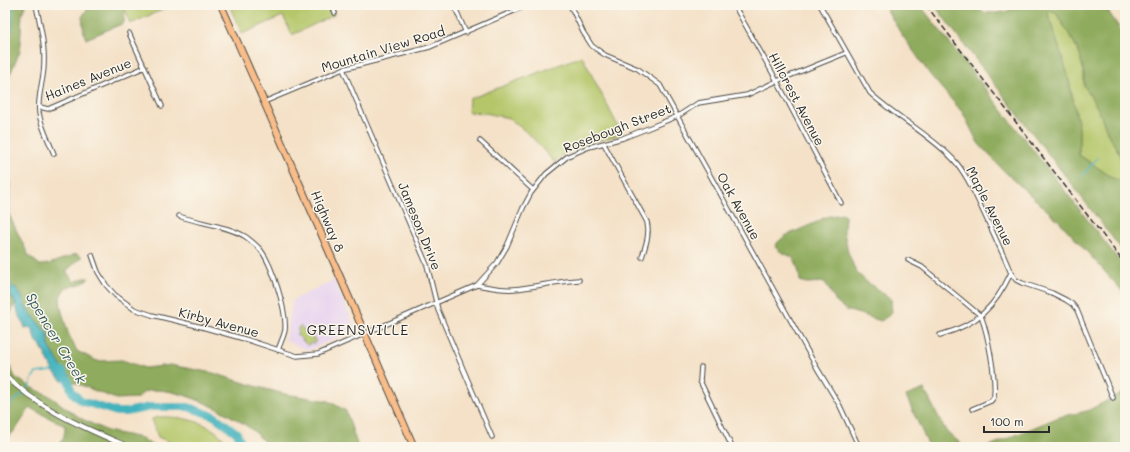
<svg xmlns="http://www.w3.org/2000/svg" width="1130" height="452" viewBox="0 0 1130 452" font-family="Mali,sans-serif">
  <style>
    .built { fill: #e7d2ef }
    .green { fill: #b4c669; stroke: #70784a }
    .forest { fill: #8fab5d; stroke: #5d6b44; fill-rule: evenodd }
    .water { fill: #43b2bd; stroke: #376e74 }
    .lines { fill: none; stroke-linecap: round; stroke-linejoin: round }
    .stream { stroke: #43b2bd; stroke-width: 1.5 }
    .river { stroke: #43b2bd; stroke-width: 8 }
    .minor-casing { stroke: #494642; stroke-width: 5.5 }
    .tertiary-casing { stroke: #494642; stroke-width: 6 }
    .primary-casing { stroke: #494642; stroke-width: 8 }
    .minor { stroke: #fff; stroke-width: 3.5 }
    .tertiary { stroke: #fff; stroke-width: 4.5 }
    .primary { stroke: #f8bd89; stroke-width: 6 }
    .rail { stroke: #2b2b2b; stroke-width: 1.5; stroke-dasharray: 6 3; stroke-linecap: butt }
    .labels { text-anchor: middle; stroke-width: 3; stroke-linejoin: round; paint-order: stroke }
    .street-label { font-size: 13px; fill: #2b2b2b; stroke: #fbf7ec }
    .neighbourhood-label { font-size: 14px; letter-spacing: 1px; fill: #2b2b2b; stroke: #fbf7ec }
    .water-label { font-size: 14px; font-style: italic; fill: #335a5e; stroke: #fbf7ec }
  </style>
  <rect width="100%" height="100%" fill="#fbf7ec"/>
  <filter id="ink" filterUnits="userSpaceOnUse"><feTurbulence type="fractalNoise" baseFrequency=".025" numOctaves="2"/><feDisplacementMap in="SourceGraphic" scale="8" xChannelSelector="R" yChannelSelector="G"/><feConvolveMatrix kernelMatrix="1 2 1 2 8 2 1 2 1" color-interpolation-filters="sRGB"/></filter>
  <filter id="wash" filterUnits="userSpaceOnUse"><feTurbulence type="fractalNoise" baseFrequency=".012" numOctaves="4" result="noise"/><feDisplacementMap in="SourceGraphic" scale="16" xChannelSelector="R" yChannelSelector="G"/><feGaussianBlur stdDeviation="0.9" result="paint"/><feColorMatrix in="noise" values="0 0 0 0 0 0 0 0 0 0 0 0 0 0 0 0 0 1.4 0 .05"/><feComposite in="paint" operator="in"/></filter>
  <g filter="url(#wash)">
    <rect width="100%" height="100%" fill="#f4e1c7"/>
    <polygon class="built" points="334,280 356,330 308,350 286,341 293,300"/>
    <g class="green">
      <polygon points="124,5 173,5 130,24"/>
      <polygon points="229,5 330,5 334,15 292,35 283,16 242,34"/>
      <polygon points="1047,11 1056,13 1074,42 1080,55 1084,74 1084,85 1098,109 1109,136 1117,149 1123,164 1125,176 1121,181 1113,178 1079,155 1079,127 1067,72"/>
      <polygon points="582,56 622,134 585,145 567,152 554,162 531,136 509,118 485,113 468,112 469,99"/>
      <polygon points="300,326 316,341 313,344 311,342 308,346 296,334 299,331 297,329"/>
      <path d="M158,417c25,-1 58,5 71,30h-48l-23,-10 -6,-15v-3z"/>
    </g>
    <g class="forest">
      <polygon points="5,5 26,5 22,13 20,51 5,86"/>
      <polygon points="90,5 125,5 124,23 86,39 84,34 82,17"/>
      <polygon points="884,5 920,5 1125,268 1125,294 1059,221 1005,172 978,143 963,113 931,76 900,32"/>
      <path d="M934,5h37c13,13 36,8 51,0h82l16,24 5,5v220zM1047,11l9,2 18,29 6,13 4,19v11l14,24 11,27 8,13 6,15 2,12 -4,5 -8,-3 -34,-23v-28l-12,-55z"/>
      <path d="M8,171l2,13 -1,31 20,41 11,9 9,-1 27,-10 6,3 -16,14 8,11 10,-4h5l-8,6 -16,4 -5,9 1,11 7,25 9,18 20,10 25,-1 23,8 25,-3 43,8 45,14 27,7 44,7 17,10 12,36h-90c-4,-5 -8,-10 -12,-14 -21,-18 -84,-51 -112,-41 -2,1 -4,5 -6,6l-22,1 -48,-19 1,-2 1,-3 -9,-9 -12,-20 -1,-11 -24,-29 -2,-9 -6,5 -11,24v-154z"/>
      <path d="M842,214l3,2 -1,16 4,20 8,20 11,10 24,17 1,14 -11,8 -21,-7 -14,-4 -10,-8 -11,-20 -18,1 -7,-2c-1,-7 -2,-16 -6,-22 -6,-5 -14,-6 -19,-12l2,-4 8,-7 32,-14 8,-5z"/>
      <path d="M5,349l5,17 5,11 17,11 16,7 32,23 27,13 35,7 9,7 10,2h-103c5,-7 7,-12 7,-21l-35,-18 -14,21 -11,12z"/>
      <polygon points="924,389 946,431 965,447 929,447 906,396"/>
      <polygon points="1125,392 1125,447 987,447 1059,417 1087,411"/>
    </g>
    <path class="water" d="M11,287h4l7,10 3,9 23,29 1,11 12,20 9,9 -1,3 -7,3 -9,-10 -13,-27 -5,-4 -2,-9 -4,-4 -4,1c-1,-6 -6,-10 -7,-15 -2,-7 -2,-11 -8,-18z"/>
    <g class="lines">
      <g class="stream">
        <polyline points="5,57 12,27 13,5"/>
        <polyline points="1082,176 1097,158"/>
        <polyline points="5,276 11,287"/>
        <path d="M5,410c6,-9 15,-12 22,-20 4,-4 3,-11 9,-17l17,-2"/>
      </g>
      <polyline class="river" points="62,371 68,380 72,392 81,401 117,412 126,412 151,407 188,407 214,416 237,433 243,447"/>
    </g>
  </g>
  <g filter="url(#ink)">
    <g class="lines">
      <g class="minor-casing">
        <g id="minor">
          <path d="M36,5c4,19 9,39 8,59 0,16 -7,32 -5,49 2,14 10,28 15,41"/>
          <polyline points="332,5 335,13"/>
          <polyline points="454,5 466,33"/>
          <polyline points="570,5 583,32 592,46 605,55 638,69 660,85 817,368 840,406 859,447"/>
          <polyline points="734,5 777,81 841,203"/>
          <path d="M820,5l50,88c26,24 58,40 83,66 13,14 21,33 29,50 10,21 20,43 29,64l5,7 6,3 30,10 14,7 6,4 5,6 36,88"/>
          <polyline points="129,33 162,106"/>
          <polyline points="343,69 427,265 438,310 492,437"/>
          <polyline points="264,102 343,69 430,47 528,5"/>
          <polyline points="40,107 48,109 145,67"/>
          <polyline points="480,141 533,190"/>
          <path d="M604,144l43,78c3,12 -1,22 -5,35"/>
          <path d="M179,216c19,7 50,10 67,21 4,3 10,8 14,12 12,15 27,62 25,81 -1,6 -5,14 -7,20"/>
          <polyline points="92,255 98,272 106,285 115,295 134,309 152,315 202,327 248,340 297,356 318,354 477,285 497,263 507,246 523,208 531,193 546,174 568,156 589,147 623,138 646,129 678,116 698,103 747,95 777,81 846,53"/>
          <path d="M908,260l14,7 59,49c7,18 15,61 13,81l-3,4 -19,8"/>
          <path d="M477,285c12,2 24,5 37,4 22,-2 43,-8 65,-9"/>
          <path d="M940,335c37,-10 55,-28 71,-62"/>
          <polyline points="701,367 700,381 732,447"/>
        </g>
      </g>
      <g class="tertiary-casing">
        <path id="tertiary" d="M5,375c35,35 80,53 124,72"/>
      </g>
      <g class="primary-casing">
        <polyline id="primary" points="221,5 264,102 414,447"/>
      </g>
      <use href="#minor" class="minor"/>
      <use href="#tertiary" class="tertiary"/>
      <use href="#primary" class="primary"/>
      <polyline class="rail" points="926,5 1125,264"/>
    </g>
  </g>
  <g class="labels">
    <g class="street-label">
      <text transform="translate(383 49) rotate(-17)" y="5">Mountain View Road</text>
      <text transform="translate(88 79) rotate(-22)" y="5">Haines Avenue</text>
      <text transform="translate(797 99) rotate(62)" y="5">Hillcrest Avenue</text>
      <text transform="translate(617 128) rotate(-21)" y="5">Rosebough Street</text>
      <text transform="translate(739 206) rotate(61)" y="5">Oak Avenue</text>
      <text transform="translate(990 206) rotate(63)" y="5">Maple Avenue</text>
      <text transform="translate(328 221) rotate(67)" y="5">Highway 8</text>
      <text transform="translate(420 226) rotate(68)" y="5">Jameson Drive</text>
      <text transform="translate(219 322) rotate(15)" y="5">Kirby Avenue</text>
    </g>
    <g class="neighbourhood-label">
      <text x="358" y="335">GREENSVILLE</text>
    </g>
    <g class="water-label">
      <text transform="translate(56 338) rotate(59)" y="5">Spencer Creek</text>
    </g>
  </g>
  <rect width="1130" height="452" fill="none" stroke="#fbf7ec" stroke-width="20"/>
  <path d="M984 426v6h65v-6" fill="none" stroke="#2b2b2b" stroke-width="2"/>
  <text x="990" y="426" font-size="12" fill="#2b2b2b" stroke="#fbf7ec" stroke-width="3" paint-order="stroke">100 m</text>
</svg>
